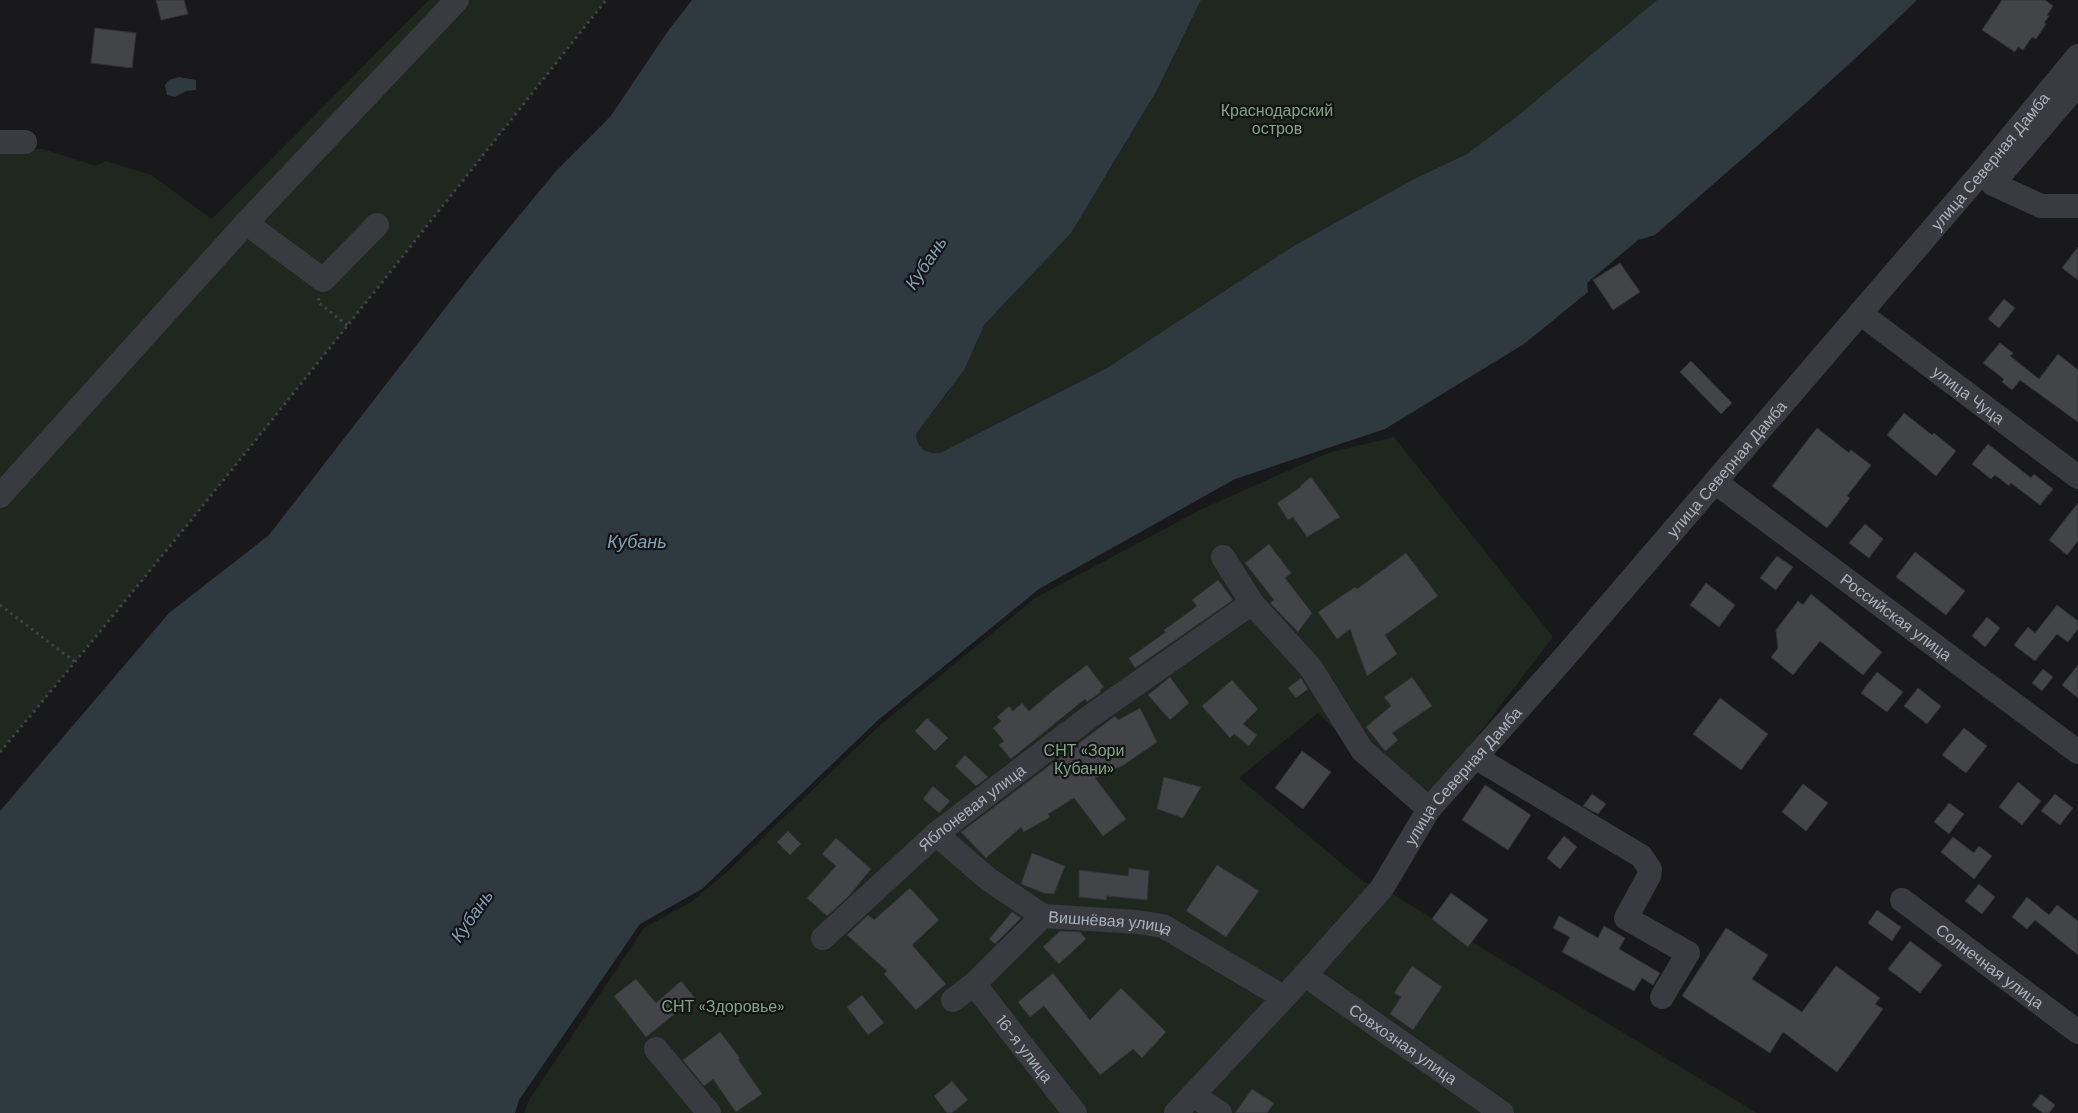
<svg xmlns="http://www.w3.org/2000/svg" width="2078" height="1113" viewBox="0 0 2078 1113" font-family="'DM Sans',sans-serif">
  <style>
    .green { fill: #1f271f }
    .water { fill: #2e3940 }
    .building { fill: #434448; stroke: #333337 }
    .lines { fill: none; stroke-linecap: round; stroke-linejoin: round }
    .path { stroke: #404248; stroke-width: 3; stroke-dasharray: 2.5 4; stroke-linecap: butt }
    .minor { stroke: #3a3b41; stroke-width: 24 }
    .labels { text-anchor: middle; stroke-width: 4.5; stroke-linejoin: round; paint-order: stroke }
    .park-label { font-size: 16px; fill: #81a782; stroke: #141416 }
    .street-label { font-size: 16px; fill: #abb1bb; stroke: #141416 }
    .water-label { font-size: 18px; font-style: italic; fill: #81a1b7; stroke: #141416 }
  </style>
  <rect width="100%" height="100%" fill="#19191b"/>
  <g class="green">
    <path d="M429,0h177c-200,252 -399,505 -606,752v-603h43l53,17 10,-5 45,14 61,44z"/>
    <path d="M1201,0h456l-142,118 -48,36 -53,25 -307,189 -167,85c-14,1 -23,-3 -24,-19l33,-43 26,-44 10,-23 36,-38 86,-112 49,-82z"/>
    <polygon points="1394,437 1553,637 1465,752 1427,796 1415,806 1318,713 1239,778 1364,882 1382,888 1757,1113 524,1113 529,1100 644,928 691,902 728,871 879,726 1035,598 1202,509 1328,453"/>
  </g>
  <g class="water">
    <path d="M692,0h509l-45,92 -85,141 -86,91 -21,46 -48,64c1,15 10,20 24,19l167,-85 185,-121 122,-68 53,-25 48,-36 142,-118h260c-84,82 -174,158 -262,235l-17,5 -51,43 1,9 -64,52 -139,85 -150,50 -196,110 -162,132 -175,168 -62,35 -121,176 -4,13h-515v-302l169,-198 100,-78 212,-273 75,-91 54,-54 58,-86z"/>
    <polygon points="179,77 196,80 196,90 186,91 175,97 167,95 165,85 169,80"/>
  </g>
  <g class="building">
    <polygon points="156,0 184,0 188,14 161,20"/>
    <polygon points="2002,0 2045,0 2053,6 2047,15 2049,16 2044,23 2046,24 2036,39 2032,37 2023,50 2018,47 2015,52 1982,30"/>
    <polygon points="95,28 136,33 132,68 91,63"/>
    <polygon points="2078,247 2078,280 2062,268"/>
    <polygon points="1620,263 1640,292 1613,310 1593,280"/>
    <polygon points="2004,299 2015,308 1999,328 1988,319"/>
    <polygon points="2000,343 2013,353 2010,356 2039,379 2058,354 2078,370 2078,422 2020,380 2012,390 2002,382 2004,379 1983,363"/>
    <polygon points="1691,361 1732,403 1721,414 1680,372"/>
    <polygon points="1904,413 1932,435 1934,433 1956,451 1936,476 1887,435"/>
    <polygon points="1817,428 1849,453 1851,450 1871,465 1847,496 1850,498 1827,528 1772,486"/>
    <polygon points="1988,444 2031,478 2034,474 2053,489 2040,505 2011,483 2009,486 1995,475 1991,479 1972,464"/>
    <polygon points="1311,477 1340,517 1307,537 1293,517 1288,520 1277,503 1301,487 1300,486"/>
    <polygon points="2078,503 2078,541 2067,555 2049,540"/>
    <polygon points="1865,524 1883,539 1869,558 1849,543"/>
    <polygon points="1269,544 1291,573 1285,578 1312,613 1298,632 1270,603 1274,600 1245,563"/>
    <polygon points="1915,552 1965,591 1946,615 1896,577"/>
    <polygon points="1406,553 1438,596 1385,635 1397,654 1367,676 1350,629 1337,639 1318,612 1355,587 1357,589"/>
    <polygon points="1777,556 1793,567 1776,590 1760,578"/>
    <polygon points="1218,580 1233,600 1135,668 1129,658 1166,632 1164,630 1197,606 1192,600"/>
    <polygon points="1706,583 1735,605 1719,627 1690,605"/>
    <polygon points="1811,594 1882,652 1863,675 1820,641 1793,675 1771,657 1778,648 1776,630 1798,601 1803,605"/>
    <polygon points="2057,605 2078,621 2078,629 2068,642 2057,634 2035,661 2014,645 2028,627 2035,633"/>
    <polygon points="1987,617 2000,628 1985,647 1972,636"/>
    <polygon points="1087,665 1104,687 1100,690 1101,692 1087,702 1085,699 1011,759 999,745 1004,741 993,728 1001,721 997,717 1009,706 1013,711 1022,703 1029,711 1055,689"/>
    <polygon points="2078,665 2078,698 2062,685"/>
    <polygon points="2043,669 2053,677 2042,691 2032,683"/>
    <polygon points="1877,672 1903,692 1887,712 1861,693"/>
    <polygon points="1170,677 1189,703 1170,720 1148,695"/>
    <polygon points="1412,677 1432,706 1392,733 1398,740 1385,751 1366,727 1391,706 1384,697"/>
    <polygon points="1301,678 1308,689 1296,698 1288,688"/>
    <polygon points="1232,680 1258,709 1243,724 1257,735 1249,746 1234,734 1230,738 1202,706"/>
    <polygon points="1918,688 1941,706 1927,724 1904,706"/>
    <polygon points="1720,698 1768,734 1741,770 1693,734"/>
    <polygon points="1140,708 1157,742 1124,765 1095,778 1126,819 1103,836 1074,798 1048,814 1050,817 1024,832 1021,827 986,858 961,832 1115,716 1118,720"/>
    <polygon points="927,718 948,738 935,751 915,731"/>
    <polygon points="1964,728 1987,746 1966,773 1942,755"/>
    <polygon points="1302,751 1331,772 1303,809 1275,788"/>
    <polygon points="965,755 988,777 976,786 955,766"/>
    <polygon points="1164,777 1201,787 1183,818 1157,809"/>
    <polygon points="2018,782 2041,801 2022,825 1999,807"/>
    <polygon points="1803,784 1828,803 1806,831 1782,812"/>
    <polygon points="1485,785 1531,815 1508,850 1462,820"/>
    <polygon points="933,786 950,801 939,813 923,799"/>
    <polygon points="1592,794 1606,804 1598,814 1583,806"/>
    <polygon points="2055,794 2073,808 2060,825 2041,811"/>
    <polygon points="1949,803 1964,814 1949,834 1934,822"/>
    <polygon points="788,831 801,844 790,855 777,842"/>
    <polygon points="1564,836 1577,847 1560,869 1547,858"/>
    <polygon points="1953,837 1974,853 1979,846 1992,856 1974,879 1941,852"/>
    <polygon points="836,838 871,869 848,897 827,916 807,898 836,866 822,854"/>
    <polygon points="1032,853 1065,866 1054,894 1044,893 1021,884"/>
    <polygon points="1217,865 1259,891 1226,937 1186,911"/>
    <polygon points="1129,868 1149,871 1147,900 1107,896 1106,900 1079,897 1079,870 1128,876"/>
    <polygon points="1979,884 1995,897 1982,914 1965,901"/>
    <polygon points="910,888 939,920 912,945 946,984 916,1010 884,974 887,971 847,935 868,915 874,920"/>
    <polygon points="1451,893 1488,920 1468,947 1432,919"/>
    <polygon points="2027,897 2049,915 2057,905 2078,921 2078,955 2035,920 2027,929 2012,917"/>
    <polygon points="1877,910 1901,927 1892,941 1868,923"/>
    <polygon points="1012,912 1021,918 995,944 989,939"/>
    <polygon points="1559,916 1598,938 1604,926 1625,938 1619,949 1660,973 1653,985 1642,978 1634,991 1562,952 1570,937 1553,928"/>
    <polygon points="1726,928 1768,955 1752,979 1802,1012 1836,966 1880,998 1875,1004 1883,1009 1837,1072 1783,1032 1770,1053 1682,996"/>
    <polygon points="1060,931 1080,932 1086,939 1059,964 1043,947"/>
    <polygon points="1910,941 1942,965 1920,993 1888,969"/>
    <polygon points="1412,966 1442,987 1413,1030 1390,1014 1401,997 1394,993"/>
    <polygon points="1053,973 1090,1020 1121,988 1166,1032 1142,1058 1133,1049 1100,1075 1044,1006 1030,1017 1018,1002"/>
    <polygon points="636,979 656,1003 681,981 695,998 646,1037 614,996"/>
    <polygon points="862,995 884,1023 868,1035 847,1007"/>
    <polygon points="720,1032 740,1058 738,1059 762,1094 736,1112 713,1079 704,1086 683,1060"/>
    <polygon points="952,1081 968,1100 952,1113 947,1113 934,1096"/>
    <polygon points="1252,1089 1274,1103 1267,1113 1235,1113"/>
    <polygon points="2041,1094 2055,1105 2049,1113 2043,1113 2032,1105"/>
  </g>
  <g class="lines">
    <g class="path">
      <polyline points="319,298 318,302 348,326"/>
      <polyline points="0,605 75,662"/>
      <path d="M0,752c207,-247 406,-500 606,-752"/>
    </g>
    <g class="minor">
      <polyline points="0,142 25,142"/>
      <polyline points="1995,181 2078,84"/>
      <polyline points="1993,184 2041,206 2078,206"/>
      <polyline points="246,223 323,280 377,225"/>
      <path id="s1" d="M1860,313l218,164"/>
      <path id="s2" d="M1715,482l363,270"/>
      <polyline points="0,496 246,223 457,0"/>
      <polyline points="1223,557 1252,603 1311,668 1362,750 1429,809"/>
      <polyline points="1475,757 1641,856 1650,869 1649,876 1626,918 1688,953 1662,997"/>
      <polyline points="936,834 988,879 1043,916"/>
      <path id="s3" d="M1902,900l176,132"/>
      <path id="s4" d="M823,938l113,-104 152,-116 164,-115"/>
      <path id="s5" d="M1305,975l197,138"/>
      <path id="s6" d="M974,984l101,129"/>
      <path id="s7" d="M953,1000l21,-16 69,-68 94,6 26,4 120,71"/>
      <polyline points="656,1049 709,1113"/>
      <polyline points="1193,1095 1220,1113"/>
      <path id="s8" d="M1176,1113l129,-138 77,-87 47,-79 134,-150 152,-177 271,-315 92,-111"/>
    </g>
  </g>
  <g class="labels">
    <g class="park-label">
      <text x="1277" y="116">Краснодарский<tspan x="1277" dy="18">остров</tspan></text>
      <text x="1084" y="756">СНТ «Зори<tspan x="1084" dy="18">Кубани»</tspan></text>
      <text x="723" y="1012">СНТ «Здоровье»</text>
    </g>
    <g class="street-label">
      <text dy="6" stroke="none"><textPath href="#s8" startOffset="1254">улица Северная Дамба</textPath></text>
      <text dy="6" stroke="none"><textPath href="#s1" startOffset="136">улица Чуца</textPath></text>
      <text dy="6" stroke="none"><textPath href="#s8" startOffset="849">улица Северная Дамба</textPath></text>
      <text dy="6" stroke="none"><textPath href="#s2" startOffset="226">Российская улица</textPath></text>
      <text dy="6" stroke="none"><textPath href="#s8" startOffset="444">улица Северная Дамба</textPath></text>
      <text dy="6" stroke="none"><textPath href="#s4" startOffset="198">Яблоневая улица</textPath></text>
      <text dy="6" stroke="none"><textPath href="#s7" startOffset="191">Вишнёвая улица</textPath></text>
      <text dy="6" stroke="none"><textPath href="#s3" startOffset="110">Солнечная улица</textPath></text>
      <text dy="6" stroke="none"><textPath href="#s5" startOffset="120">Совхозная улица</textPath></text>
      <text dy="6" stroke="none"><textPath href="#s6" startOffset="82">16-я улица</textPath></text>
    </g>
    <g class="water-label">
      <text transform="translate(926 263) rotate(-56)" y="6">Кубань</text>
      <text x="637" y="548">Кубань</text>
      <text transform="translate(472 916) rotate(-55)" y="6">Кубань</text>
    </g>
  </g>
</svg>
